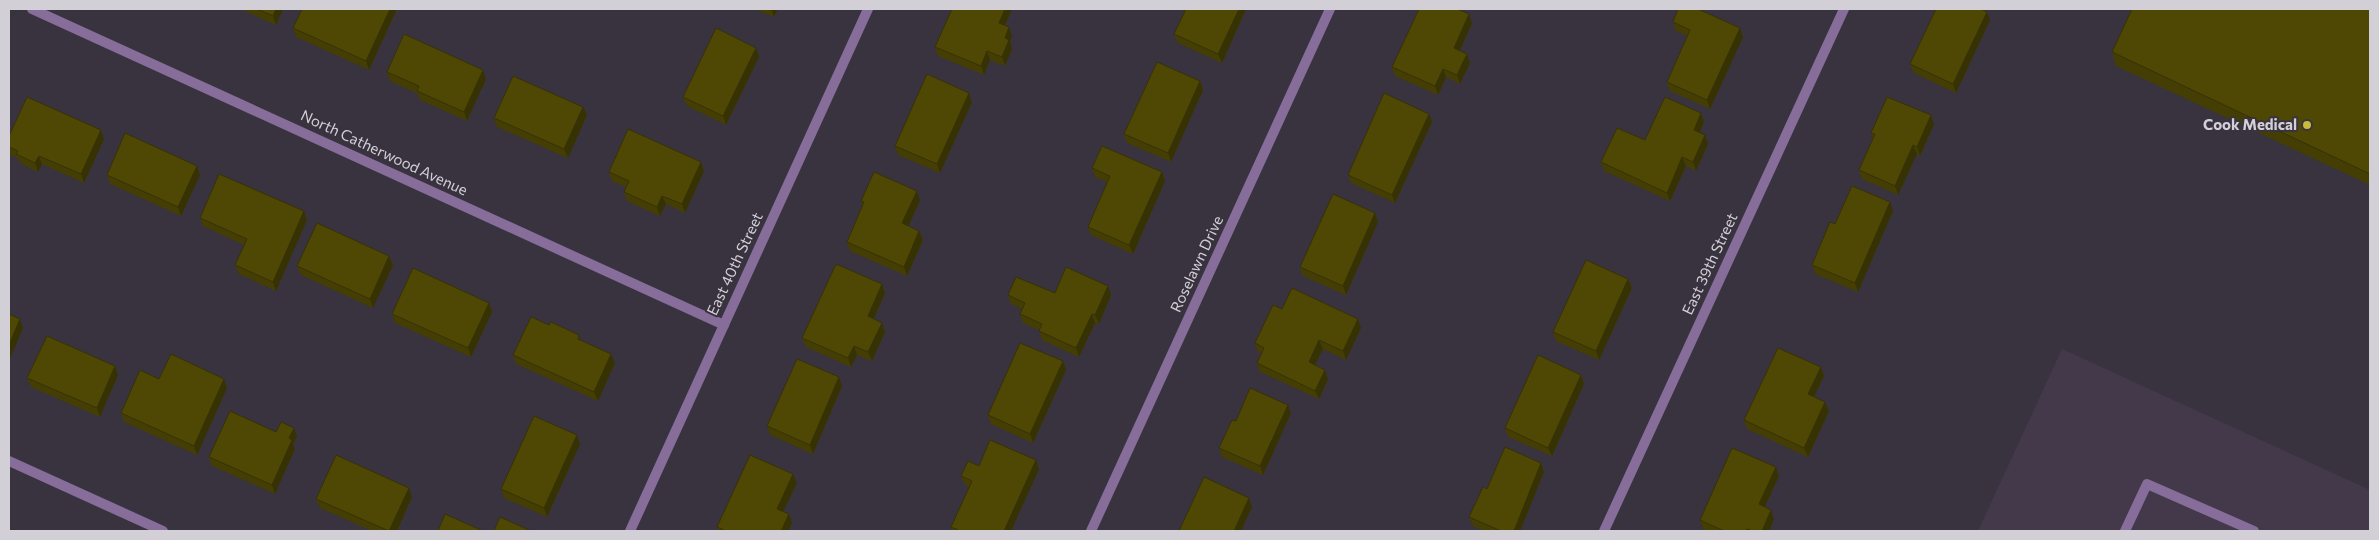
<svg xmlns="http://www.w3.org/2000/svg" width="2379" height="540" viewBox="0 0 2379 540" font-family="Commissioner,sans-serif">
  <style>
    .built { fill: #43394b }
    .lines { fill: none; stroke-linecap: round; stroke-linejoin: round }
    .lane { stroke: #866d9a; stroke-width: 10 }
    .street { stroke: #866d9a; stroke-width: 10 }
    .wall { fill: #443e04 }
    .shaded-wall { fill: #373204 }
    .building { fill: #4f4805; stroke: #373204 }
    .poi-dot { fill: #c8bb3b; stroke: #39333f; stroke-width: 2 }
    .labels { text-anchor: middle; stroke-width: 4; stroke-linejoin: round; paint-order: stroke }
    .poi-label { font-size: 15px; font-weight: bold; fill: #d3cfd7; stroke: #39333f; text-anchor: end }
    .street-label { font-size: 15px; fill: #d3cfd7; stroke: #39333f }
  </style>
  <rect width="100%" height="100%" fill="#39333f"/>
  <polygon class="built" points="2062,349 2370,490 2370,531 1978,531"/>
  <g class="lines">
    <polyline class="lane" points="2125,531 2147,484 2254,531"/>
    <g class="street">
      <polyline points="32,9 724,325"/>
      <polyline points="9,461 163,531"/>
      <polyline points="630,531 868,9"/>
      <polyline points="1091,531 1330,9"/>
      <polyline points="1604,531 1844,9"/>
    </g>
  </g>
  <g class="wall">
    <polygon points="240,9 283,9 276,25"/>
    <polygon points="397,9 369,70 296,37 293,28"/>
    <polygon points="754,9 778,9 774,17"/>
    <polygon points="952,9 1012,9 1005,25 1012,36 1010,42 1012,49 1005,66 990,60 984,75 938,56 935,47"/>
    <polygon points="1186,9 1246,9 1222,63 1178,43 1174,34"/>
    <polygon points="2370,9 2370,185 2116,66 2112,52"/>
    <polygon points="1990,20 1956,93 1914,73 1910,64"/>
    <polygon points="1673,22 1743,37 1710,109 1670,91 1667,82 1688,36 1676,31"/>
    <polygon points="1472,23 1460,50 1467,54 1470,63 1460,84 1446,77 1438,95 1395,76 1392,67"/>
    <polygon points="756,48 759,57 726,125 687,106 683,97"/>
    <polygon points="387,72 486,79 467,121 420,100 418,94 390,81"/>
    <polygon points="1200,81 1203,90 1171,162 1127,143 1124,134"/>
    <polygon points="969,93 972,102 940,173 898,155 895,146"/>
    <polygon points="1701,113 1704,122 1700,133 1705,135 1708,144 1696,171 1686,166 1670,201 1604,171 1601,162"/>
    <polygon points="1429,114 1432,122 1395,203 1351,183 1348,175"/>
    <polygon points="587,115 568,158 497,127 494,118"/>
    <polygon points="1934,124 1920,156 1917,154 1898,195 1862,179 1859,170 1873,138 1871,133"/>
    <polygon points="9,136 104,139 84,183 42,164 38,172 20,163 18,158 9,154"/>
    <polygon points="701,162 704,171 685,213 666,204 660,216 627,201 624,192 626,187 612,181 609,172"/>
    <polygon points="197,166 200,175 181,216 110,184 107,175"/>
    <polygon points="1092,168 1162,172 1165,181 1133,254 1091,235 1088,227 1107,182 1095,177"/>
    <polygon points="920,200 908,226 919,231 923,240 907,276 850,251 847,242 863,206 861,201"/>
    <polygon points="304,211 307,220 276,291 239,274 235,265 244,245 203,226 200,218"/>
    <polygon points="1893,211 1858,292 1815,274 1812,265 1835,224"/>
    <polygon points="1375,213 1378,222 1346,295 1303,276 1300,267"/>
    <polygon points="389,256 393,265 373,308 301,275 297,266"/>
    <polygon points="1628,279 1632,288 1599,360 1556,341 1553,332"/>
    <polygon points="882,284 885,293 874,319 882,323 885,332 872,361 857,355 851,367 806,347 802,338"/>
    <polygon points="1055,293 1111,295 1099,324 1095,323 1079,357 1042,340 1039,330 1023,323 1020,314 1022,309 1011,304 1008,295"/>
    <polygon points="489,303 492,312 471,357 395,323 392,314"/>
    <polygon points="1282,309 1361,328 1346,360 1323,349 1315,365 1328,379 1319,399 1260,372 1257,363 1262,353 1258,352 1255,343"/>
    <polygon points="581,340 615,363 598,401 516,364 513,355"/>
    <polygon points="1063,361 1066,370 1033,443 991,424 988,415"/>
    <polygon points="115,366 118,375 100,417 31,387 27,378"/>
    <polygon points="1581,375 1584,384 1552,456 1508,437 1505,428"/>
    <polygon points="1824,376 1814,397 1829,411 1808,457 1747,429 1744,420"/>
    <polygon points="839,377 842,386 813,454 770,435 767,426"/>
    <polygon points="159,379 227,388 197,455 124,422 121,413"/>
    <polygon points="1291,413 1263,475 1222,457 1219,448 1236,421"/>
    <polygon points="276,432 297,437 293,444 295,449 275,494 212,466 209,457"/>
    <polygon points="580,444 547,517 504,498 501,489"/>
    <polygon points="1036,460 1039,469 1011,531 953,531 951,527 969,487 965,485 961,476 979,466"/>
    <polygon points="1541,463 1544,472 1520,531 1484,531 1473,526 1469,517 1487,489"/>
    <polygon points="1776,467 1779,476 1765,507 1771,510 1774,519 1769,531 1708,531 1703,529 1700,520"/>
    <polygon points="797,483 783,512 792,523 788,531 719,531 717,527"/>
    <polygon points="412,497 397,531 372,531 320,508 316,499"/>
  </g>
  <g class="shaded-wall">
    <polygon points="276,9 283,9 276,25 273,16"/>
    <polygon points="390,9 397,9 369,70 366,61"/>
    <polygon points="771,9 778,9 774,17"/>
    <polygon points="1005,9 1012,9 1002,32 999,23"/>
    <polygon points="1239,9 1246,9 1222,63 1218,54"/>
    <polygon points="1987,12 1990,20 1956,93 1953,84"/>
    <polygon points="1469,14 1472,23 1457,57 1454,48"/>
    <polygon points="1009,27 1012,36 1010,42 1012,49 1005,66 1002,57 1005,38"/>
    <polygon points="1740,28 1743,37 1710,109 1707,100"/>
    <polygon points="756,48 759,57 726,125 723,116"/>
    <polygon points="987,51 990,60 984,75 981,66"/>
    <polygon points="1467,54 1470,63 1460,84 1457,75"/>
    <polygon points="1443,69 1446,77 1438,95 1435,86"/>
    <polygon points="483,70 486,79 467,121 464,112"/>
    <polygon points="1200,81 1203,90 1171,162 1168,153"/>
    <polygon points="969,93 972,102 940,173 937,164"/>
    <polygon points="583,107 587,115 568,158 564,149"/>
    <polygon points="1701,113 1704,122 1697,139 1694,130"/>
    <polygon points="1429,114 1432,122 1395,203 1392,195"/>
    <polygon points="1931,115 1934,124 1920,156 1917,147"/>
    <polygon points="101,130 104,139 84,183 81,174"/>
    <polygon points="1705,135 1708,144 1696,171 1693,162"/>
    <polygon points="1913,145 1917,154 1898,195 1895,186"/>
    <polygon points="39,156 42,164 38,172 35,163"/>
    <polygon points="1682,157 1686,166 1670,201 1667,193"/>
    <polygon points="701,162 704,171 685,213 682,204"/>
    <polygon points="197,166 200,175 181,216 178,207"/>
    <polygon points="1162,172 1165,181 1133,254 1129,245"/>
    <polygon points="917,191 920,200 906,232 902,223"/>
    <polygon points="662,196 666,204 660,216 657,207"/>
    <polygon points="1890,202 1893,211 1858,292 1855,283"/>
    <polygon points="304,211 307,220 276,291 273,282"/>
    <polygon points="1375,213 1378,222 1346,295 1343,286"/>
    <polygon points="919,231 923,240 907,276 904,267"/>
    <polygon points="389,256 393,265 373,308 370,299"/>
    <polygon points="1628,279 1632,288 1599,360 1596,351"/>
    <polygon points="882,284 885,293 871,325 868,316"/>
    <polygon points="1108,286 1111,295 1099,324 1095,315"/>
    <polygon points="489,303 492,312 471,357 468,348"/>
    <polygon points="1092,314 1095,323 1079,357 1076,348"/>
    <polygon points="20,319 23,328 9,361 9,345"/>
    <polygon points="1358,319 1361,328 1346,360 1343,351"/>
    <polygon points="882,323 885,332 872,361 868,352"/>
    <polygon points="1319,340 1323,349 1312,371 1309,362"/>
    <polygon points="854,346 857,355 851,367 848,358"/>
    <polygon points="611,354 615,363 598,401 594,392"/>
    <polygon points="1063,361 1066,370 1033,443 1030,434"/>
    <polygon points="115,366 118,375 100,417 97,408"/>
    <polygon points="1821,367 1824,376 1811,403 1808,394"/>
    <polygon points="1325,370 1328,379 1319,399 1315,391"/>
    <polygon points="1581,375 1584,384 1552,456 1548,448"/>
    <polygon points="839,377 842,386 813,454 810,445"/>
    <polygon points="224,379 227,388 197,455 194,446"/>
    <polygon points="1825,402 1829,411 1808,457 1804,448"/>
    <polygon points="1288,405 1291,413 1263,475 1260,466"/>
    <polygon points="294,428 297,437 293,444 295,449 275,494 272,485 289,438"/>
    <polygon points="577,435 580,444 547,517 544,508"/>
    <polygon points="1036,460 1039,469 1011,531 1004,531"/>
    <polygon points="1541,463 1544,472 1520,531 1514,531"/>
    <polygon points="1776,467 1779,476 1762,513 1759,504"/>
    <polygon points="793,474 797,483 780,518 777,509"/>
    <polygon points="409,488 412,497 397,531 389,531"/>
    <polygon points="1249,498 1252,507 1241,531 1234,531"/>
    <polygon points="1771,510 1774,519 1769,531 1762,531"/>
    <polygon points="789,514 792,523 788,531 781,531"/>
  </g>
  <g class="building">
    <polygon points="257,9 276,9 273,16"/>
    <polygon points="302,9 390,9 366,61 293,28"/>
    <polygon points="952,9 1005,9 999,23 1009,27 1005,38 1009,40 1002,57 987,51 981,66 935,47"/>
    <polygon points="1186,9 1239,9 1218,54 1174,34"/>
    <polygon points="1419,9 1457,9 1469,14 1454,48 1467,54 1457,75 1443,69 1435,86 1392,67"/>
    <polygon points="1678,9 1698,9 1740,28 1707,100 1667,82 1690,30 1673,22"/>
    <polygon points="1936,9 1981,9 1987,12 1953,84 1910,64"/>
    <polygon points="2132,9 2370,9 2370,174 2112,52"/>
    <polygon points="716,28 756,48 723,116 683,97"/>
    <polygon points="404,34 483,70 464,112 417,91 419,86 387,72"/>
    <polygon points="1157,62 1200,81 1168,153 1124,134"/>
    <polygon points="927,74 969,93 937,164 895,146"/>
    <polygon points="513,76 583,107 564,149 494,118"/>
    <polygon points="1384,93 1429,114 1392,195 1348,175"/>
    <polygon points="27,97 101,130 81,174 39,156 35,163 16,154 18,151 9,147 9,136"/>
    <polygon points="1665,97 1701,113 1694,130 1705,135 1693,162 1682,157 1667,193 1601,162 1617,128 1645,140"/>
    <polygon points="1887,97 1931,115 1917,147 1913,145 1895,186 1859,170 1875,134 1871,133"/>
    <polygon points="628,129 701,162 682,204 662,196 657,207 624,192 629,181 609,172"/>
    <polygon points="125,133 197,166 178,207 107,175"/>
    <polygon points="1102,146 1162,172 1129,245 1088,227 1110,176 1092,168"/>
    <polygon points="874,172 917,191 902,223 919,231 904,267 847,242 864,202 861,201"/>
    <polygon points="219,174 304,211 273,282 235,265 247,239 200,218"/>
    <polygon points="1852,186 1890,202 1855,283 1812,265 1830,222 1835,224"/>
    <polygon points="1333,194 1375,213 1343,286 1300,267"/>
    <polygon points="317,223 389,256 370,299 297,266"/>
    <polygon points="1586,260 1628,279 1596,351 1553,332"/>
    <polygon points="836,264 882,284 868,316 882,323 868,352 854,346 848,358 802,338"/>
    <polygon points="1066,267 1108,286 1095,315 1092,314 1076,348 1039,331 1042,324 1020,314 1025,303 1008,295 1016,277 1055,293"/>
    <polygon points="413,268 489,303 468,348 392,314"/>
    <polygon points="1292,288 1358,319 1343,351 1319,340 1309,362 1325,370 1315,391 1257,363 1264,348 1255,343 1273,305 1282,309"/>
    <polygon points="9,314 20,319 9,345"/>
    <polygon points="531,317 549,325 551,322 579,335 578,339 611,354 594,392 513,355"/>
    <polygon points="47,336 115,366 97,408 27,378"/>
    <polygon points="1020,343 1063,361 1030,434 988,415"/>
    <polygon points="1778,348 1821,367 1808,394 1825,402 1804,448 1744,420"/>
    <polygon points="171,354 224,379 194,446 121,413 140,370 159,379"/>
    <polygon points="1538,355 1581,375 1548,448 1505,428"/>
    <polygon points="797,359 839,377 810,445 767,426"/>
    <polygon points="1250,388 1288,405 1260,466 1219,448 1232,420 1236,421"/>
    <polygon points="230,411 276,432 281,422 294,428 289,438 292,440 272,485 209,457"/>
    <polygon points="534,416 577,435 544,508 501,489"/>
    <polygon points="990,440 1036,460 1004,531 960,531 951,527 972,481 961,476 968,461 979,466"/>
    <polygon points="1505,447 1541,463 1514,531 1501,531 1469,517 1483,487 1487,489"/>
    <polygon points="1732,448 1776,467 1759,504 1771,510 1762,531 1753,531 1747,529 1746,531 1724,531 1700,520"/>
    <polygon points="336,455 409,488 389,531 316,499"/>
    <polygon points="750,455 793,474 777,509 789,514 781,531 726,531 717,527"/>
    <polygon points="1204,477 1249,498 1234,531 1179,531"/>
    <polygon points="445,514 483,531 438,531"/>
    <polygon points="500,517 531,531 494,531"/>
  </g>
  <circle class="poi-dot" cx="2307" cy="125" r="5"/>
  <g class="labels">
    <g class="poi-label">
      <text x="2297" y="130">Cook Medical</text>
    </g>
    <g class="street-label">
      <text transform="translate(384 153) rotate(25)" y="5">North Catherwood Avenue</text>
      <text transform="translate(735 264) rotate(-65)" y="5">East 40th Street</text>
      <text transform="translate(1197 264) rotate(-65)" y="5">Roselawn Drive</text>
      <text transform="translate(1710 264) rotate(-65)" y="5">East 39th Street</text>
    </g>
  </g>
  <rect width="2379" height="540" fill="none" stroke="#d3cfd7" stroke-width="20"/>
</svg>
